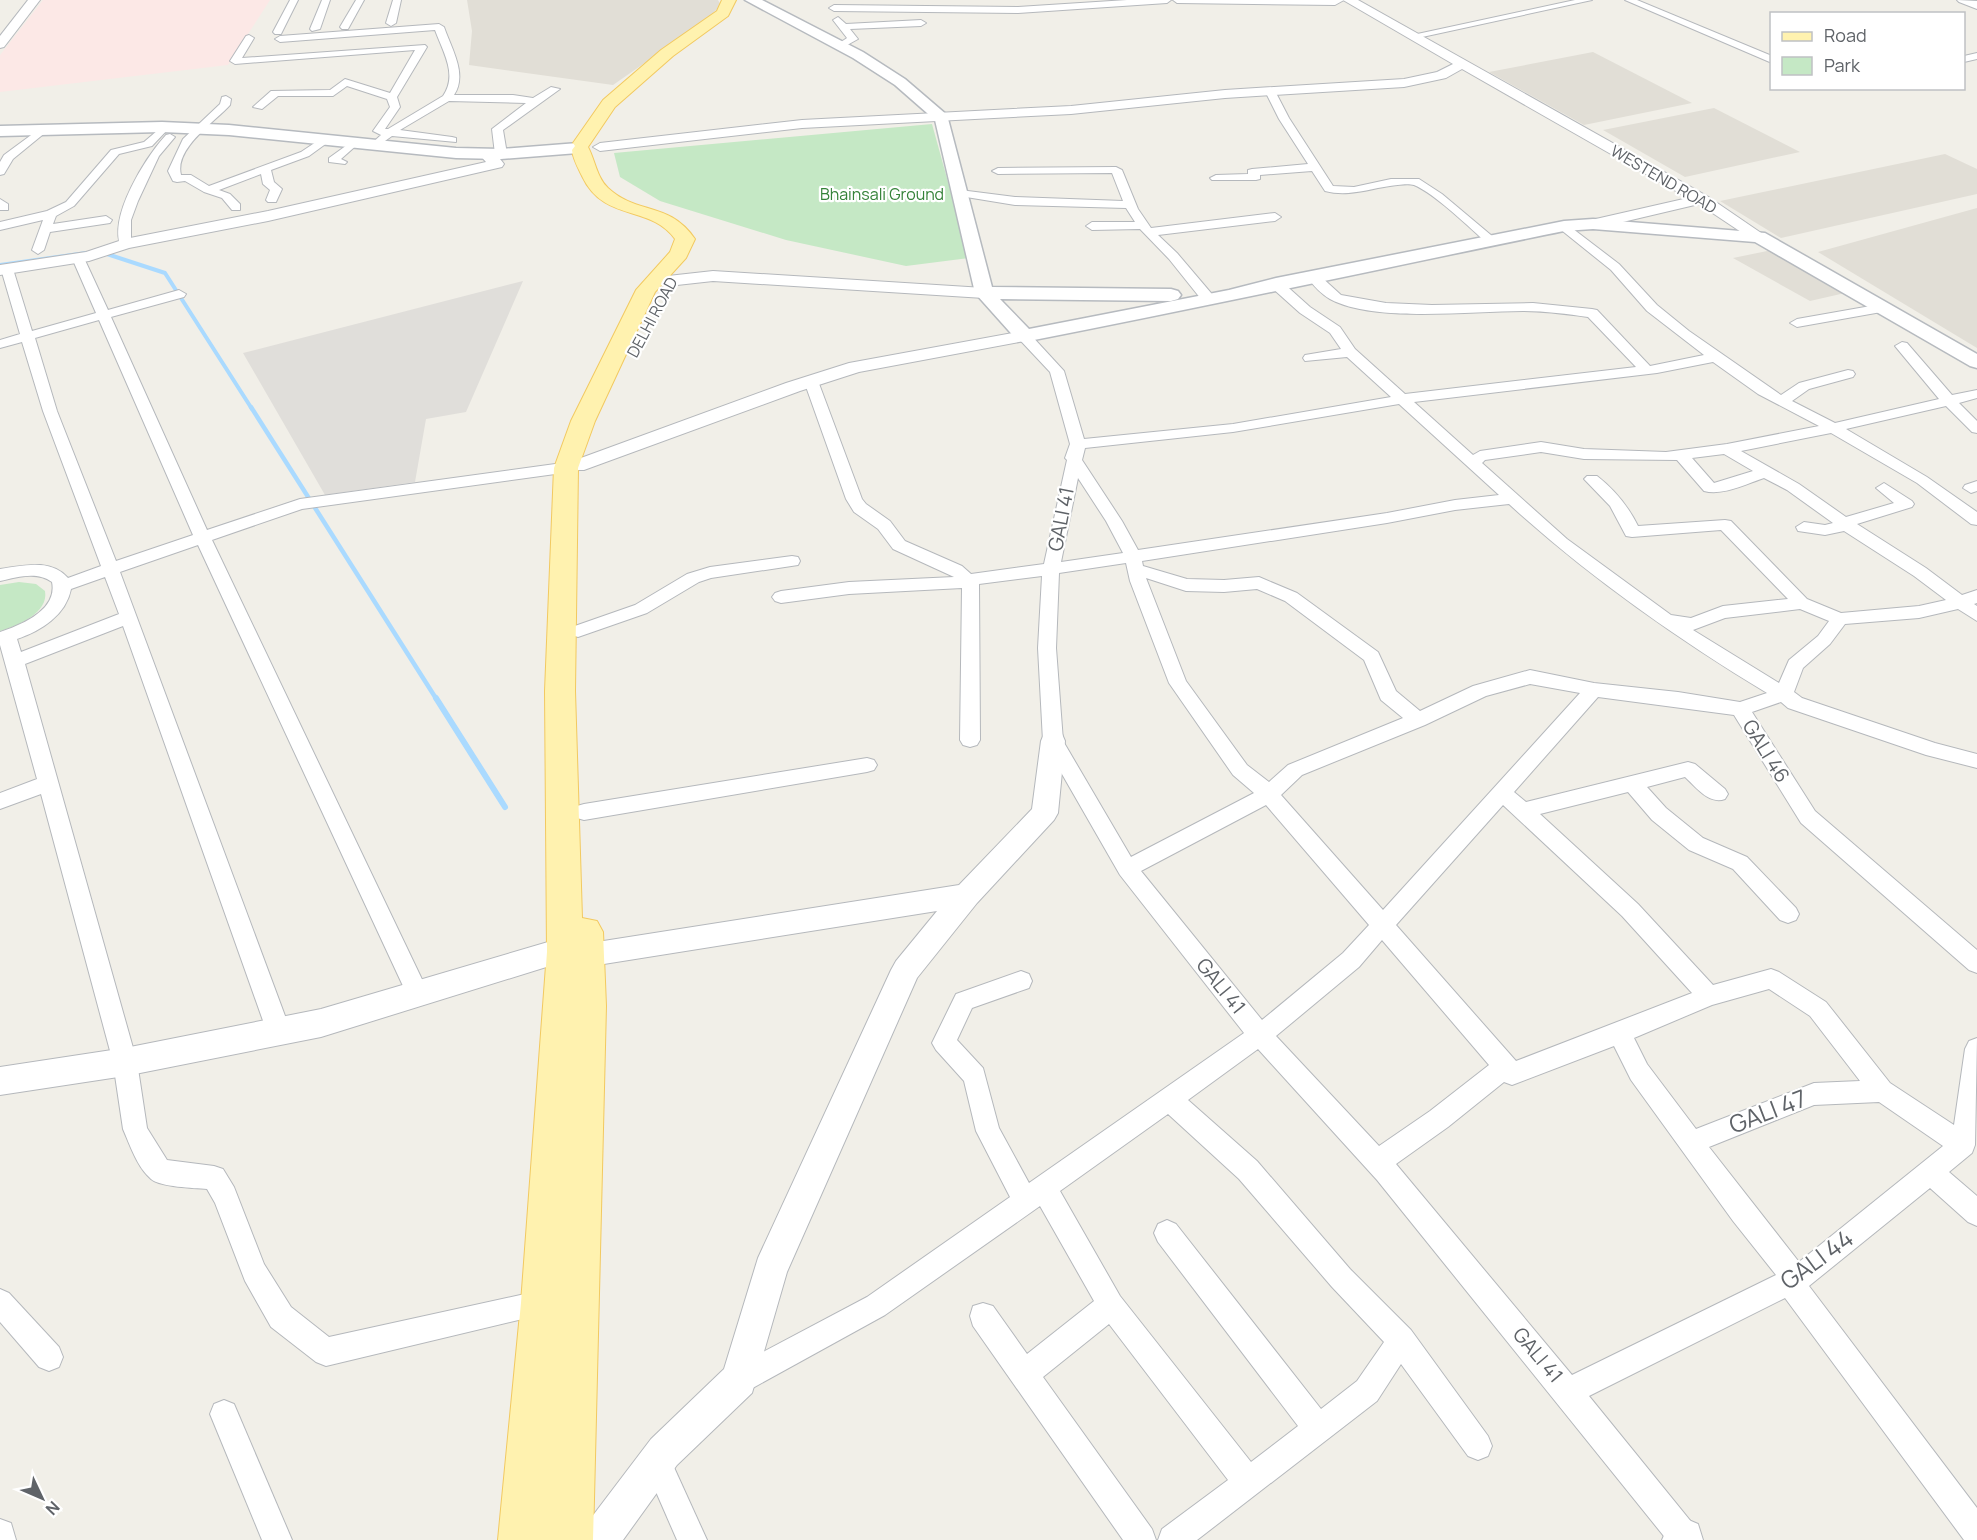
<svg xmlns="http://www.w3.org/2000/svg" width="1977" height="1540" viewBox="0 0 1977 1540" font-family="Manrope,sans-serif">
  <style>
    .industrial { fill: #e0deda }
    .education { fill: #e1ded6 }
    .medical { fill: #fce8e6 }
    .green { fill: #c5e8c5 }
    .lines { fill: none; stroke-linecap: round; stroke-linejoin: round }
    .stream-far2 { stroke: #aadaff; stroke-width: 4 }
    .stream-far1 { stroke: #aadaff; stroke-width: 4.5 }
    .stream { stroke: #aadaff; stroke-width: 6 }
    .minor-casing { stroke: #b5b8bc; stroke-width: 2 }
    .tertiary-casing { stroke: #b5b8bc; stroke-width: 2 }
    .secondary-casing { stroke: #b6babf; stroke-width: 3 }
    .primary-casing { stroke: #f2c960; stroke-width: 2 }
    .minor { fill: #fff; fill-rule: evenodd }
    .tertiary { fill: #fff; fill-rule: evenodd }
    .secondary { fill: #fff; fill-rule: evenodd }
    .primary { fill: #fff2af; fill-rule: evenodd }
    .labels { text-anchor: middle; stroke-width: 4.5; stroke-linejoin: round; paint-order: stroke }
    .far-street-label { font-size: 16px; fill: #5f6368; stroke: #fff }
    .far-park-label { font-size: 16px; fill: #348238; stroke: #fff }
    .street-label { font-size: 20px; fill: #5f6368; stroke: #fff }
    .near-street-label { font-size: 24px; fill: #5f6368; stroke: #fff }
  </style>
  <rect width="100%" height="100%" fill="#f1efe8"/>
  <polygon class="industrial" points="523,281 466,412 426,419 415,482 325,495 243,353"/>
  <g class="education">
    <polygon points="467,0 718,0 721,5 705,21 613,85 469,65 472,31"/>
    <polygon points="1593,52 1692,103 1584,125 1489,72"/>
    <polygon points="1714,108 1800,152 1685,177 1603,130"/>
    <polygon points="1945,154 1977,169 1977,194 1781,238 1720,201"/>
    <polygon points="1977,208 1977,348 1818,252"/>
    <polygon points="1772,250 1845,293 1810,301 1733,258"/>
  </g>
  <polygon class="medical" points="43,0 270,0 228,65 0,92 0,55"/>
  <g class="green">
    <polygon points="932,124 969,258 906,266 786,240 660,201 620,177 614,153"/>
    <path d="M19,582l17,2 9,7c4,22 -28,35 -45,40v-46z"/>
  </g>
  <g class="lines">
    <g class="stream-far2">
      <polyline points="104,253 165,273 252,409"/>
      <polyline points="0,265 86,253"/>
    </g>
    <polyline class="stream-far1" points="251,407 437,700"/>
    <polyline class="stream" points="436,698 505,807"/>
    <g class="minor-casing">
      <g id="minor">
        <polygon points="290,0 298,0 281,34 275,34 273,32"/>
        <polygon points="322,0 330,0 320,29 312,31 310,29"/>
        <polygon points="356,0 364,0 348,29 342,29 340,27"/>
        <polygon points="393,0 401,0 396,23 391,26 386,23"/>
        <polygon points="1127,0 1171,0 1167,3 1018,13 834,11 829,8 834,5 1018,7"/>
        <polygon points="1173,0 1344,0 1335,5 1177,3"/>
        <polygon points="1575,0 1592,0 1413,39 1408,36"/>
        <polygon points="1625,0 1637,0 1772,56 1772,63"/>
        <polygon points="838,17 846,24 921,20 926,23 921,26 850,29 858,39 840,49 835,46 847,38 833,20"/>
        <path d="M439,24l5,3c7,21 24,47 10,68h59l20,3 18,-11 9,2 -57,41 4,24 -2,2 -4,1 -6,-3 -3,-25 34,-26 -77,-2 -49,29 52,7 4,1v4l-64,-6 -17,12 -5,-3 11,-10 -8,-4 17,-24 -3,-8 -40,-13 -14,10h-55l-16,13 -9,-2 18,-16 59,-1 15,-11 45,14 25,-43 -180,14 -5,-3 16,-25 3,-1 5,3 -12,20 183,-13 2,2 -30,50 3,10 -15,22h3l55,-33c15,-21 0,-44 -8,-66l-155,12 -5,-3 5,-3z"/>
        <polygon points="1977,53 1977,59 1964,62 1964,56"/>
        <path d="M1270,88l5,3 14,27 44,68 21,1 37,-8h28l23,15 56,47 -6,4 -4,-1c-18,-16 -54,-51 -74,-59 -6,-2 -18,0 -24,1 -22,3 -42,11 -65,5l-13,-20 -52,4v4l-4,1h-44l-2,-2 6,-3 32,-1v-4l4,-1 56,-5 -29,-45 -14,-28z"/>
        <path d="M226,96l5,3 -1,6c-15,17 -56,43 -49,70h10l18,11 92,-34 21,-14 4,-1 5,3 -22,16 -38,14 3,12 8,7 -6,13h-8l-2,-2 4,-10 -7,-6 -2,-10 -42,16 11,4 10,10v6h-8l-10,-12 -18,-6 -19,-11 -8,1 -4,-1 -5,-10 15,-32 37,-35 2,-7z"/>
        <polygon points="165,124 170,127 152,146 119,154 74,206 56,216 53,224 106,216 112,220 110,223 50,232 44,250 38,254 32,250 43,220 0,230 0,222 47,211 66,202 111,150 144,142"/>
        <polygon points="42,127 47,130 46,132 13,159 4,174 0,175 0,162 4,155"/>
        <path d="M170,134l5,3 -16,19 -21,45 -7,19v24l-2,3h-8c-13,-31 25,-90 45,-112z"/>
        <polygon points="354,140 359,143 341,159 347,162 345,164 329,162 329,158"/>
        <polygon points="1116,167 1122,170 1138,209 1151,228 1275,213 1281,217 1275,221 1158,235 1177,253 1211,293 1213,296 1206,300 1201,299 1169,259 1140,229 1092,230 1086,226 1092,222 1135,222 1126,208 1015,205 960,196 954,193 960,190 1015,197 1123,201 1112,173 998,174 992,171 998,168"/>
        <polygon points="0,199 8,204 8,210 0,210"/>
        <path d="M1564,222l55,42 38,41 32,26 92,64 18,-12 49,-13 5,1 2,3 -2,3 -44,12 -17,12 43,22 104,-24 -44,-53 7,-4 5,1 45,52 25,-5v8l-18,5 18,18v12l-5,-1 -26,-26 -100,23 81,48 50,35v13l-6,-1 -54,-41 -86,-50 -90,18 58,33 47,33 48,-14 -18,-15 8,-5 28,18 2,3 -2,3 -55,17 69,44 36,27 15,-5v13l-3,1 3,2v15l-19,-12 -39,9 -74,6 -15,20 -27,24 -9,24 8,6 133,45 42,11v14l-51,-13 -138,-47 -7,-6 -29,10 63,99 162,139v23l-8,-3 -168,-147 -67,-108 -136,-18 -84,95 12,10 162,-40 7,2 30,25 3,5 -3,5c-16,6 -29,-12 -40,-22l-38,10 19,21 37,30 44,19 49,51 3,6 -3,6 -8,3 -8,-3 -47,-51 -44,-19 -37,-30 -24,-28 -88,22 98,90 75,81 58,-16 8,3 47,30 64,81 64,42 11,-76 4,-8 8,-3 -2,107 -3,8 -23,19 28,24v30l-9,-4 -38,-34 -121,98 168,222v32h-13l-179,-242 -196,98 108,133 4,11h-34l-290,-360 -119,-131 -70,51 69,61 93,108 61,61 77,106 4,10 -4,10 -10,4 -10,-4 -67,-92 -24,37 -180,139h-39l4,-11 66,-49 -119,-156 -66,53 109,152 4,11h-33l-150,-214 -3,-10 3,-10 10,-3 10,3 34,48 67,-53 -54,-95 -155,109 -136,75 -10,4 -10,-4 -4,-10 4,-10 138,-73 143,-100 -34,-66 -12,-50 -28,-31 -4,-7 24,-49 65,-23 8,3 3,7 -3,7 -57,20 -15,32 26,28 16,60 30,55 215,-150 -124,-158 -77,-134 -5,-93 4,-72 -63,8 1,156 -3,5 -7,2 -7,-2 -3,-5 2,-152 -113,6 -68,9 -6,-2 -3,-4 3,-4 6,-2 68,-9 105,-5 -61,-28 -15,-20 -24,-17 -8,-13 -42,-118 2,-3h10l2,3 44,118 4,5 24,17 15,20 57,25 9,8 73,-10 23,-104 -2,-2 5,-14 -20,-72 -31,-33 -2,-3 2,-3h10l35,38 20,68 149,-15 158,-27 -44,-40 -42,4 -2,-3 2,-3 36,-6 -11,-16 -30,-20 -29,-26 -1,-3 1,-3h10l29,26 30,20 15,22 50,45 231,-27 -48,-50c-21,-3 -43,-6 -65,-6 -51,0 -149,12 -193,-12 -9,-5 -17,-14 -23,-22l6,-4 5,1 23,21 45,8 46,2 101,-2 59,6 5,1 53,56 54,-11 -57,-44 -36,-41 -51,-41 -2,-3zM1713,362l45,32 61,32 -92,18 -61,8 -82,-3 -43,-7 -61,9 -7,4 -59,-53 243,-29zM1399,404l100,91 -44,5 -68,13 -249,37 -16,-29 -40,-61 3,-12 148,-16zM1541,452l43,7 93,1 27,31c19,5 42,-7 60,-13l23,12 46,33 -8,2 -21,-3 -8,5 2,4 27,4 19,-4 70,45 32,24 -27,6 -78,7 -34,-14 -76,-78 -6,-1 -87,6c-10,-20 -23,-36 -41,-50h-10l-3,3 26,27 16,30 6,1 89,-7 67,69 -65,7 -32,12 -20,-3 -104,-76 -85,-76 3,-3zM1724,454l29,17 -39,12 -22,-25zM1078,478l28,43 17,32 -62,9zM1509,504c79,72 167,134 258,189l-27,9 -62,-10 -84,-9 -64,-13 -57,16 -53,25 -24,-20 -18,-39 -81,-59 -38,-16 -35,3 -37,-1 -44,-13 -1,-5 245,-38 68,-13zM1126,563l4,18 39,102 64,92 21,18 -123,64 -68,-116 -7,-93 3,-75zM1146,578l40,13 38,1 33,-3 28,12 79,59 17,40 22,18 -115,47 -19,17 -22,-17 -61,-84zM1800,609l29,12 -11,15 -29,24 -10,23 -86,-53 32,-12zM1530,684l50,9 -197,217 -102,-115 21,-20 123,-50 61,-29zM1266,805l103,120 -26,28 -81,67 -121,-149zM1503,805l119,111 70,77 -176,68 -120,-136zM1382,940l107,125 -59,46 -51,35 -103,-110 83,-69zM1769,989l41,27 50,65 -46,2 -118,46 -49,-65 -13,-26 78,-33zM1614,1046l17,34 102,141 43,54 -204,100 -176,-211 52,-37 56,-45 8,3zM1879,1102l64,44 -144,116 -90,-115 105,-42zM1168,1114l71,65 93,108 52,55 -27,39 -36,28 -145,-185 -9,-4 -9,4 -4,9 4,9 140,184 -47,36 -131,-166 -60,-105z"/>
        <path d="M78,254l6,4 24,52 71,-20 7,4 -2,3 -73,20 96,213 93,-31 277,-38 8,5 -8,5 -275,38 -90,31 217,454 -3,7 -8,3 -8,-3 -212,-456 -78,27 171,460 -4,7 -8,3 -8,-3 -4,-7 -144,-406 -98,38 112,398 10,66 20,32 47,6 9,3 11,18 30,77 27,43 38,30 214,-47 9,4 4,9 -4,9 -226,54 -10,-4 -45,-35 -26,-46 -30,-78 -8,-14c-13,-1 -47,-2 -56,-10 -14,-12 -21,-34 -28,-50l-10,-67 -72,-268 -41,15v-16l37,-14 -37,-134v-13c21,-7 58,-22 52,-50 -15,-11 -34,-5 -52,-1v-12c23,-3 50,-11 68,9l33,-12 -58,-155 -21,-69 -22,6v-8l20,-6 -19,-65 6,-4 6,4 19,62 64,-18 -24,-55zM99,320l94,215 -77,26 -59,-150 -22,-73zM105,577l14,37 -98,38 -4,-13c24,-8 49,-24 54,-50z"/>
        <polygon points="1882,304 1887,305 1889,308 1887,311 1797,327 1790,323 1797,319"/>
        <polygon points="1977,481 1977,491 1971,493 1963,488 1965,485"/>
        <polygon points="792,556 798,557 800,561 798,565 711,578 699,582 647,613 578,637 572,635 569,631 572,627 635,605 687,574 710,567"/>
        <polygon points="867,758 874,760 877,765 874,770 867,772 584,820 577,818 574,812 577,806 584,804"/>
        <polygon points="0,1289 9,1293 59,1347 63,1357 59,1367 49,1371 39,1367 0,1322"/>
        <polygon points="224,1400 234,1404 292,1540 262,1540 210,1414 214,1404"/>
        <polygon points="657,1448 667,1452 707,1540 677,1540 643,1462 647,1452"/>
        <polygon points="0,1519 11,1523 16,1540 0,1540"/>
      </g>
    </g>
    <g class="tertiary-casing">
      <g id="tertiary">
        <polygon points="28,0 40,0 4,47 0,48 0,36"/>
        <polygon points="1343,0 1358,0 1707,196 1767,237 1759,242 1753,240 1699,204 1593,229 1587,227 1585,224 1587,221 1688,198 1462,69 1446,78 1404,87 1225,98 1071,114 802,128 600,151 593,147 600,143 802,120 1071,106 1225,90 1404,79 1437,72 1453,64"/>
        <polygon points="1957,0 1977,1 1977,9 1959,2"/>
        <path d="M485,149c8,2 15,9 19,15l-2,3 -234,54 -139,27 -40,13 -89,14v-10l86,-13 39,-13 143,-28 218,-49 -8,-9z"/>
        <polygon points="713,271 984,288 990,289 992,293 990,297 984,298 713,281 668,286 650,284 648,280 656,275 668,276"/>
        <polygon points="1024,331 1030,332 1033,336 1030,340 859,372 800,391 584,470 570,470 567,466 570,462 786,383 849,363"/>
        <polygon points="1053,732 1062,734 1065,741 1058,813 1054,820 977,903 917,978 787,1272 752,1393 677,1465 623,1540 579,1540 585,1526 651,1439 724,1369 758,1258 891,970 896,961 937,911 585,967 575,964 572,959 321,1037 125,1076 0,1095 0,1067 125,1048 321,1009 565,937 575,940 578,945 959,885 1032,809 1041,741 1044,734"/>
        <polygon points="1684,1518 1698,1524 1703,1540 1662,1540 1668,1526"/>
      </g>
    </g>
    <g class="secondary-casing">
      <g id="secondary">
        <path d="M745,0h17l101,52 42,27 42,36 45,172 179,2 7,2 3,4 -3,4 -7,2 -171,-2 29,30 200,-39 47,-12 288,-57 29,-2 172,14 212,121v14l-7,-2 -215,-124 -162,-13 -29,2c-180,37 -360,76 -540,111l-7,-2 -42,-47 -40,-173 -40,-35 -42,-27z"/>
        <polygon points="162,122 229,125 456,148 501,149 578,143 586,148 578,153 501,159 456,158 229,135 162,132 0,136 0,126"/>
      </g>
    </g>
    <g class="primary-casing">
      <path id="primary" d="M722,0h14l-8,16 -55,40 -58,51 -27,40c7,13 9,31 20,41 29,27 61,13 87,51l-9,19 -31,34 -60,129 -17,47 -3,223 7,227 15,3 6,11 3,74 -13,534h-95l23,-237 26,-351 -2,-261 9,-223 17,-47 65,-131 34,-38 5,-13c-25,-35 -71,-16 -93,-63 -4,-8 -9,-17 -10,-26l3,-4 -2,-3 30,-43 58,-50 56,-39z"/>
    </g>
    <use href="#minor" class="minor"/>
    <use href="#tertiary" class="tertiary"/>
    <use href="#secondary" class="secondary"/>
    <use href="#primary" class="primary"/>
  </g>
  <g class="labels">
    <g class="far-street-label">
      <text transform="translate(1664 179) rotate(30)" y="6">WESTEND ROAD</text>
      <text transform="translate(652 317) rotate(-62)" y="6">DELHI ROAD</text>
    </g>
    <g class="far-park-label">
      <text x="882" y="200">Bhainsali Ground</text>
    </g>
    <g class="street-label">
      <text transform="translate(1061 519) rotate(-79)" y="7">GALI 41</text>
      <text transform="translate(1766 751) rotate(58)" y="7">GALI 46</text>
      <text transform="translate(1221 986) rotate(51)" y="7">GALI 41</text>
      <text transform="translate(1538 1355) rotate(50)" y="7">GALI 41</text>
    </g>
    <g class="near-street-label">
      <text transform="translate(1768 1112) rotate(-21)" y="8">GALI 47</text>
      <text transform="translate(1817 1260) rotate(-36)" y="8">GALI 44</text>
    </g>
  </g>
  <rect x="1770" y="12" width="195" height="78" fill="#ffffff" stroke="#bfc1c3" stroke-width="1.5"/>
  <rect x="1782" y="32" width="30" height="9" fill="#fff2af" stroke="#bfc1c3" stroke-width="1.5"/>
  <text x="1824" y="42" font-size="18" fill="#5f6368">Road</text>
  <rect x="1782" y="57" width="30" height="18" fill="#c5e8c5" stroke="#bfc1c3" stroke-width="1.5"/>
  <text x="1824" y="72" font-size="18" fill="#5f6368">Park</text>
  <g transform="translate(42 1498) rotate(134)" stroke="#ffffff" stroke-width="4.5" paint-order="stroke">
  <path d="M0-4.5L10 22L0 15L-10 22Z" fill="#5f6368"/>
  <text y="-9" font-size="16" font-weight="bold" text-anchor="middle" fill="#5f6368">N</text>
  </g>
</svg>
